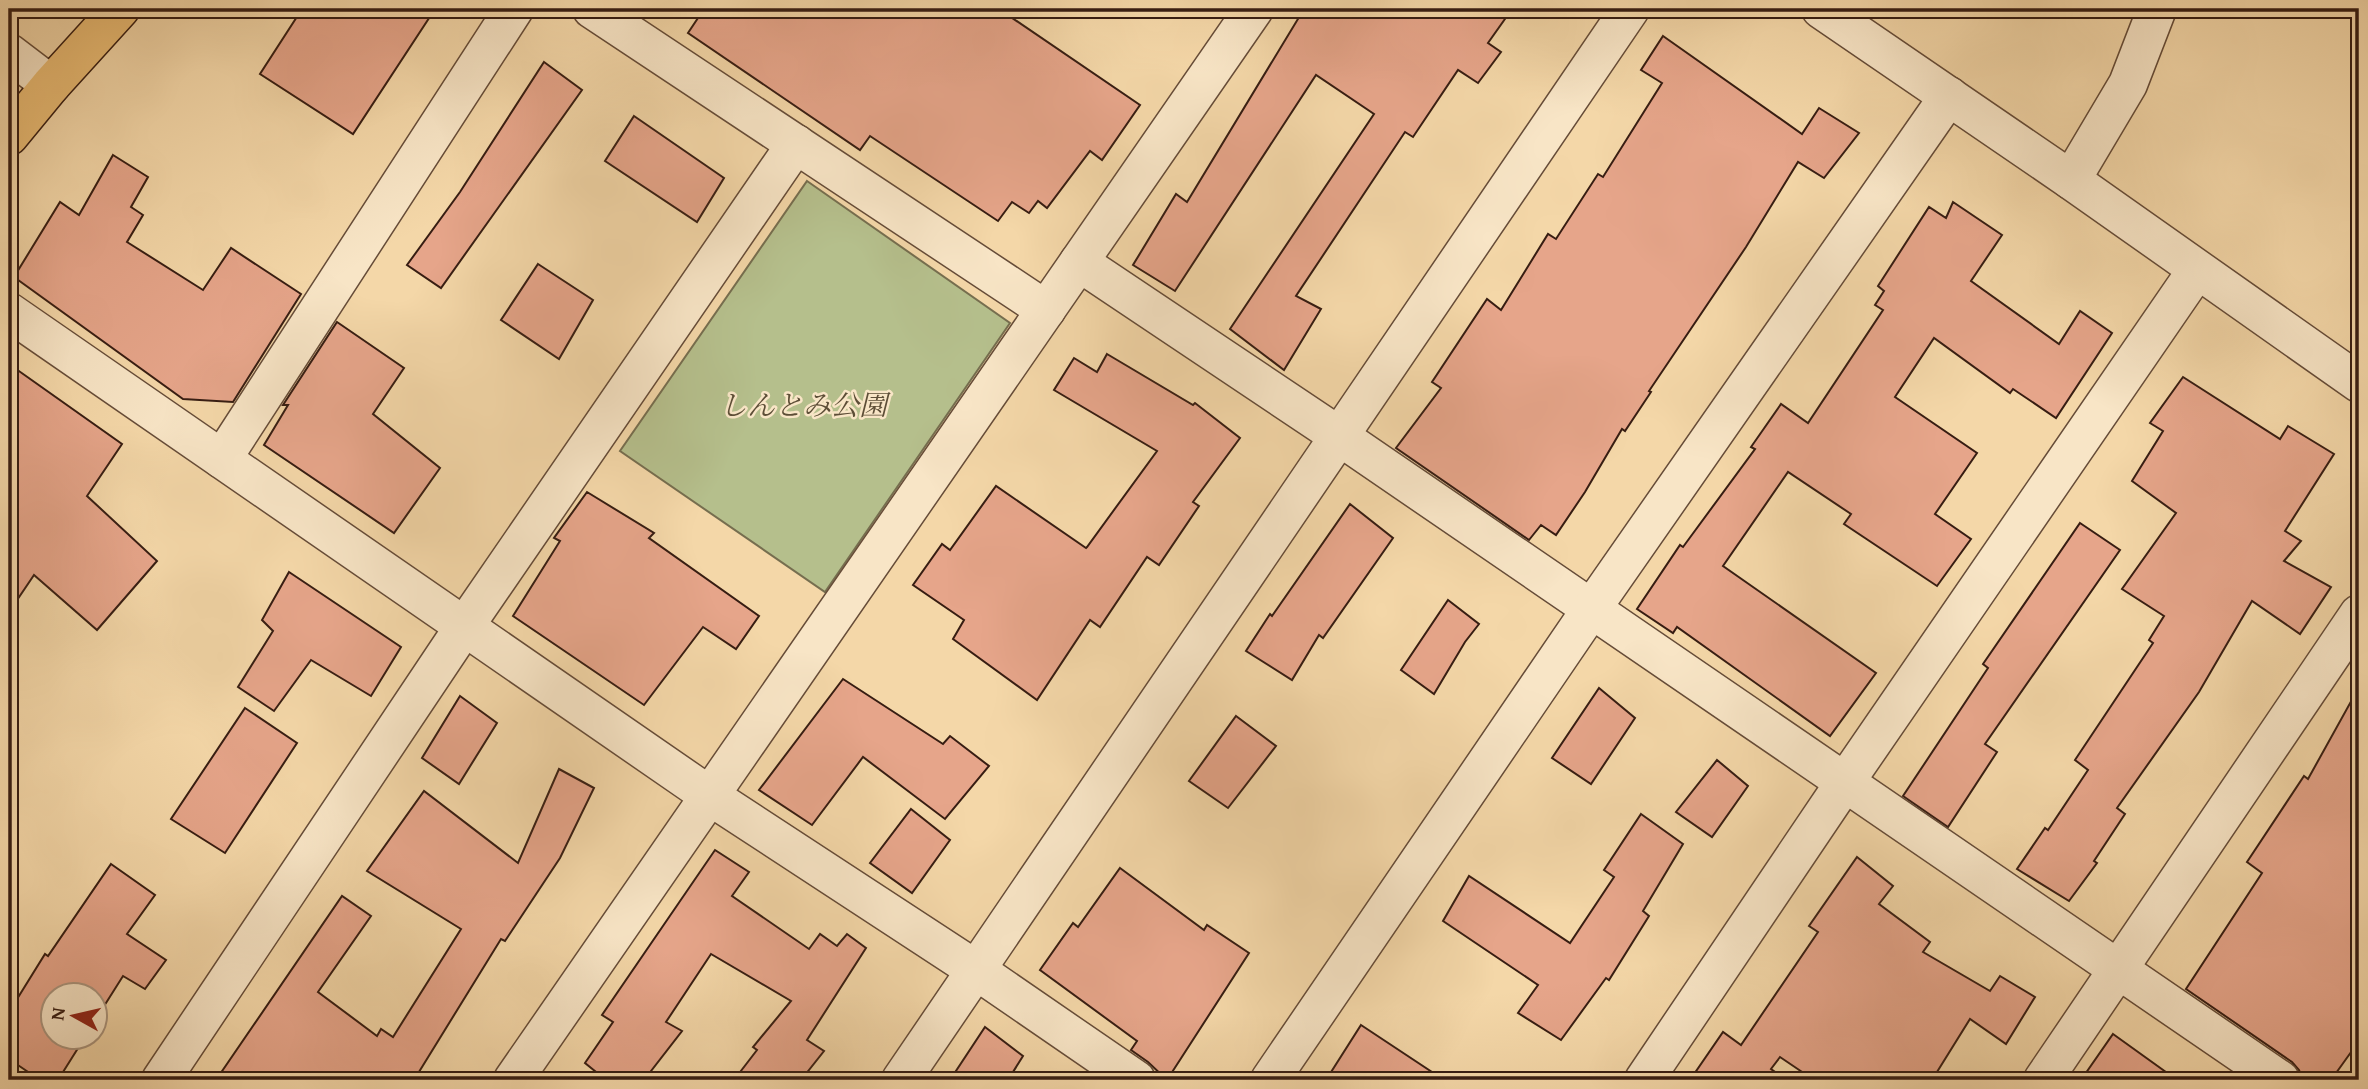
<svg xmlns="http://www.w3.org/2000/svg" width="2368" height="1089" viewBox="0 0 2368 1089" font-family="'Gentium Book Plus','Noto Serif JP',serif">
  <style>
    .green { fill: #b5bf8c; stroke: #766e4f; stroke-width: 2 }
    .building { fill: #e6a58a; stroke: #371d12; stroke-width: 2 }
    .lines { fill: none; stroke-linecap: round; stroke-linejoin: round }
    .minor-casing { stroke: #664c38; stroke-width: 41 }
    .major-casing { stroke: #371d12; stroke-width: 41 }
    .minor { stroke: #f8e5c6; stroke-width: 38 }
    .major { stroke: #eabc74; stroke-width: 38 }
    .labels { text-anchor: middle; stroke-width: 5; stroke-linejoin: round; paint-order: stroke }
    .park-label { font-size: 28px; font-style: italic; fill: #5d4e37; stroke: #f8e5c6 }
  </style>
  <rect width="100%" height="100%" fill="#f4d7a8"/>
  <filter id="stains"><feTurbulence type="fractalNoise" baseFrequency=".00286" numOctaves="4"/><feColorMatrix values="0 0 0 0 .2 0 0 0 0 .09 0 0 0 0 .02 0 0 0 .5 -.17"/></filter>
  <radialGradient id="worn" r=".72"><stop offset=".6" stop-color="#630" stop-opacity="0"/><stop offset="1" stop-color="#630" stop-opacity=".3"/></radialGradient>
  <polygon class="green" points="807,181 1010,323 825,592 620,451"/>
  <g class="building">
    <polygon points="302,9 435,9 353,134 260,74"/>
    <polygon points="704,9 999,9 1140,105 1102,160 1090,151 1047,208 1038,201 1029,213 1012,202 998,221 870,136 860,150 688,33"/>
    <polygon points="1304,9 1512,9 1488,43 1501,52 1478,83 1458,70 1413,137 1405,132 1296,296 1321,309 1284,370 1230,329 1374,114 1316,75 1175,291 1133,265 1176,194 1187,202"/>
    <polygon points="1663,36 1802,134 1819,108 1859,133 1824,178 1798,162 1746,247 1649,391 1651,392 1625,431 1622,429 1585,492 1556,535 1541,525 1529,540 1396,448 1441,388 1432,382 1487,299 1501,310 1548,234 1556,239 1598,174 1603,177 1662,83 1641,70"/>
    <polygon points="544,62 582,90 441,288 407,265 460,192"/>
    <polygon points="634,116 724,178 697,222 605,161"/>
    <polygon points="113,155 148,177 131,207 143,215 127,242 203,290 231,248 301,294 233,402 183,399 14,277 60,202 79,215"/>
    <polygon points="1953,202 2002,235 1971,281 2059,344 2080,311 2112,333 2056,418 2013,389 2010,393 1934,338 1895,397 1977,453 1935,514 1971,539 1937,586 1844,524 1851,514 1788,472 1723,566 1876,673 1830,736 1677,627 1673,633 1637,609 1680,545 1683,547 1755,449 1751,447 1781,404 1808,423 1883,310 1875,305 1884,291 1878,286 1929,207 1946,218"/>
    <polygon points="538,264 593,300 559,359 501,320"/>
    <polygon points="337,322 404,368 373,414 440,468 394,533 264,445 288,405 283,405"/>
    <polygon points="1107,354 1193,405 1195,403 1240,438 1193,502 1199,506 1159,565 1147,557 1100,627 1090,620 1037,700 953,639 964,620 913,585 942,544 950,550 996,486 1086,548 1087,547 1157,451 1054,390 1074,358 1097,372"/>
    <polygon points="9,364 122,444 87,496 157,561 97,630 34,575 9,612"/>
    <polygon points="2183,377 2280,439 2288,426 2334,454 2285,531 2301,541 2284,561 2331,587 2300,634 2252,601 2199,692 2117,808 2125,814 2094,861 2097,863 2069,901 2017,869 2045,828 2048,830 2088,770 2075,760 2153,643 2149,640 2164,616 2122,589 2176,513 2132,481 2163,431 2150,423"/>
    <polygon points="587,492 654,533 649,538 759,616 736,649 703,627 644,705 513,616 560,541 554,538"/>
    <polygon points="1350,504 1393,538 1323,638 1319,635 1292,680 1246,651 1270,614 1272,616"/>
    <polygon points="2080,523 2120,550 1985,744 1997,752 1948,827 1903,796 1988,668 1983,664"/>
    <polygon points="289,572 401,647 371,696 311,660 274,711 238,687 273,631 262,620"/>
    <polygon points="1448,600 1479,624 1465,642 1434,694 1401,670"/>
    <polygon points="843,679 943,744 950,736 989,766 945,819 863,757 812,825 759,790"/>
    <polygon points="2359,687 2359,1041 2331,1080 2303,1080 2299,1070 2292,1062 2186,989 2262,873 2247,862 2304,776 2308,779"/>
    <polygon points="1599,688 1635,718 1591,784 1552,758"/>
    <polygon points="460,696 497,723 459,784 422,758"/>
    <polygon points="245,708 297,743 225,853 171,819"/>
    <polygon points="1236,716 1276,746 1228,808 1189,781"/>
    <polygon points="1717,760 1748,786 1712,837 1676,812"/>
    <polygon points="559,769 594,788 560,858 505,941 501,939 414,1080 216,1080 342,896 371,916 318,992 377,1036 381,1029 393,1037 461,929 367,871 424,791 518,863"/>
    <polygon points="911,809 950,840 912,893 870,863"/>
    <polygon points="1641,814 1683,844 1643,911 1649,916 1609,980 1606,978 1561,1040 1518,1013 1538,985 1443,921 1469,876 1570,943 1614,877 1604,870"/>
    <polygon points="715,850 749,872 732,896 809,949 820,934 837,946 847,934 866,948 807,1040 824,1051 801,1080 734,1080 757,1050 753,1047 791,1001 711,954 666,1022 682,1031 644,1080 606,1080 585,1063 613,1022 602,1015"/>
    <polygon points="1857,857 1893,886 1879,904 1930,942 1923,952 1990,991 2000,976 2035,997 2006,1044 1970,1019 1932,1080 1814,1080 1780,1057 1771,1069 1786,1080 1690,1080 1723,1032 1741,1045 1818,932 1809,926"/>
    <polygon points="111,864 155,895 127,934 166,960 145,989 123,976 94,1022 94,995 52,995 52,1037 85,1037 58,1080 40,1080 9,1059 9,1012 45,954 48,956"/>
    <polygon points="1120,868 1204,930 1207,925 1249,953 1167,1080 1148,1062 1131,1050 1137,1041 1040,970 1073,923 1078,927"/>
    <polygon points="1361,1025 1444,1080 1326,1080"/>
    <polygon points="985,1027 1023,1056 1008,1080 950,1080"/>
    <polygon points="2113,1034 2177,1080 2081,1080"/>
  </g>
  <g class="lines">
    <g class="minor-casing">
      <g id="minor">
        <polyline points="592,9 1046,310"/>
        <polyline points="1821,9 2071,180 2359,383"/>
        <polyline points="9,53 51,85"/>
        <polyline points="2071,180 2128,84 2157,9"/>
        <polyline points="1079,262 1339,436 2280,1080"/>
        <polyline points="9,312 710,796 976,970 1136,1080"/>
        <polyline points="222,459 514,9"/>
        <polyline points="161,1080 464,627 796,144"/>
        <polyline points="513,1080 1254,9"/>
        <polyline points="901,1080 1630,9"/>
        <polyline points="1270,1080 1592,608 1949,96"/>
        <polyline points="1644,1080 1845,782 2197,270"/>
        <polyline points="2043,1080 2359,614"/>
      </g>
    </g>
    <g class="major-casing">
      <polyline id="major" points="9,136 51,85 120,9"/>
    </g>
    <use href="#minor" class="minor"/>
    <use href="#major" class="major"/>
  </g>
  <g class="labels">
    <g class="park-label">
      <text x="803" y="415">しんとみ公園</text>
    </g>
  </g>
  <rect width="2368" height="1089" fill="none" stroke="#f4d7a8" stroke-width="35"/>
  <rect x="10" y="10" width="2347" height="1068" fill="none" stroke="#371d12" stroke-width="3.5"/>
  <rect x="18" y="18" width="2333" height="1054" fill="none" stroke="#371d12" stroke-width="2"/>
  <g transform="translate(74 1016) rotate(278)"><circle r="33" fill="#f8e5c6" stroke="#ab957e" stroke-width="2"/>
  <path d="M0-5L12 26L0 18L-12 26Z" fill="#8f2418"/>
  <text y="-10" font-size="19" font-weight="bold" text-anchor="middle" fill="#371d12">N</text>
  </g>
  <rect width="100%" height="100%" filter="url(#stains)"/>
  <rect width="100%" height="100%" fill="url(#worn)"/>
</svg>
